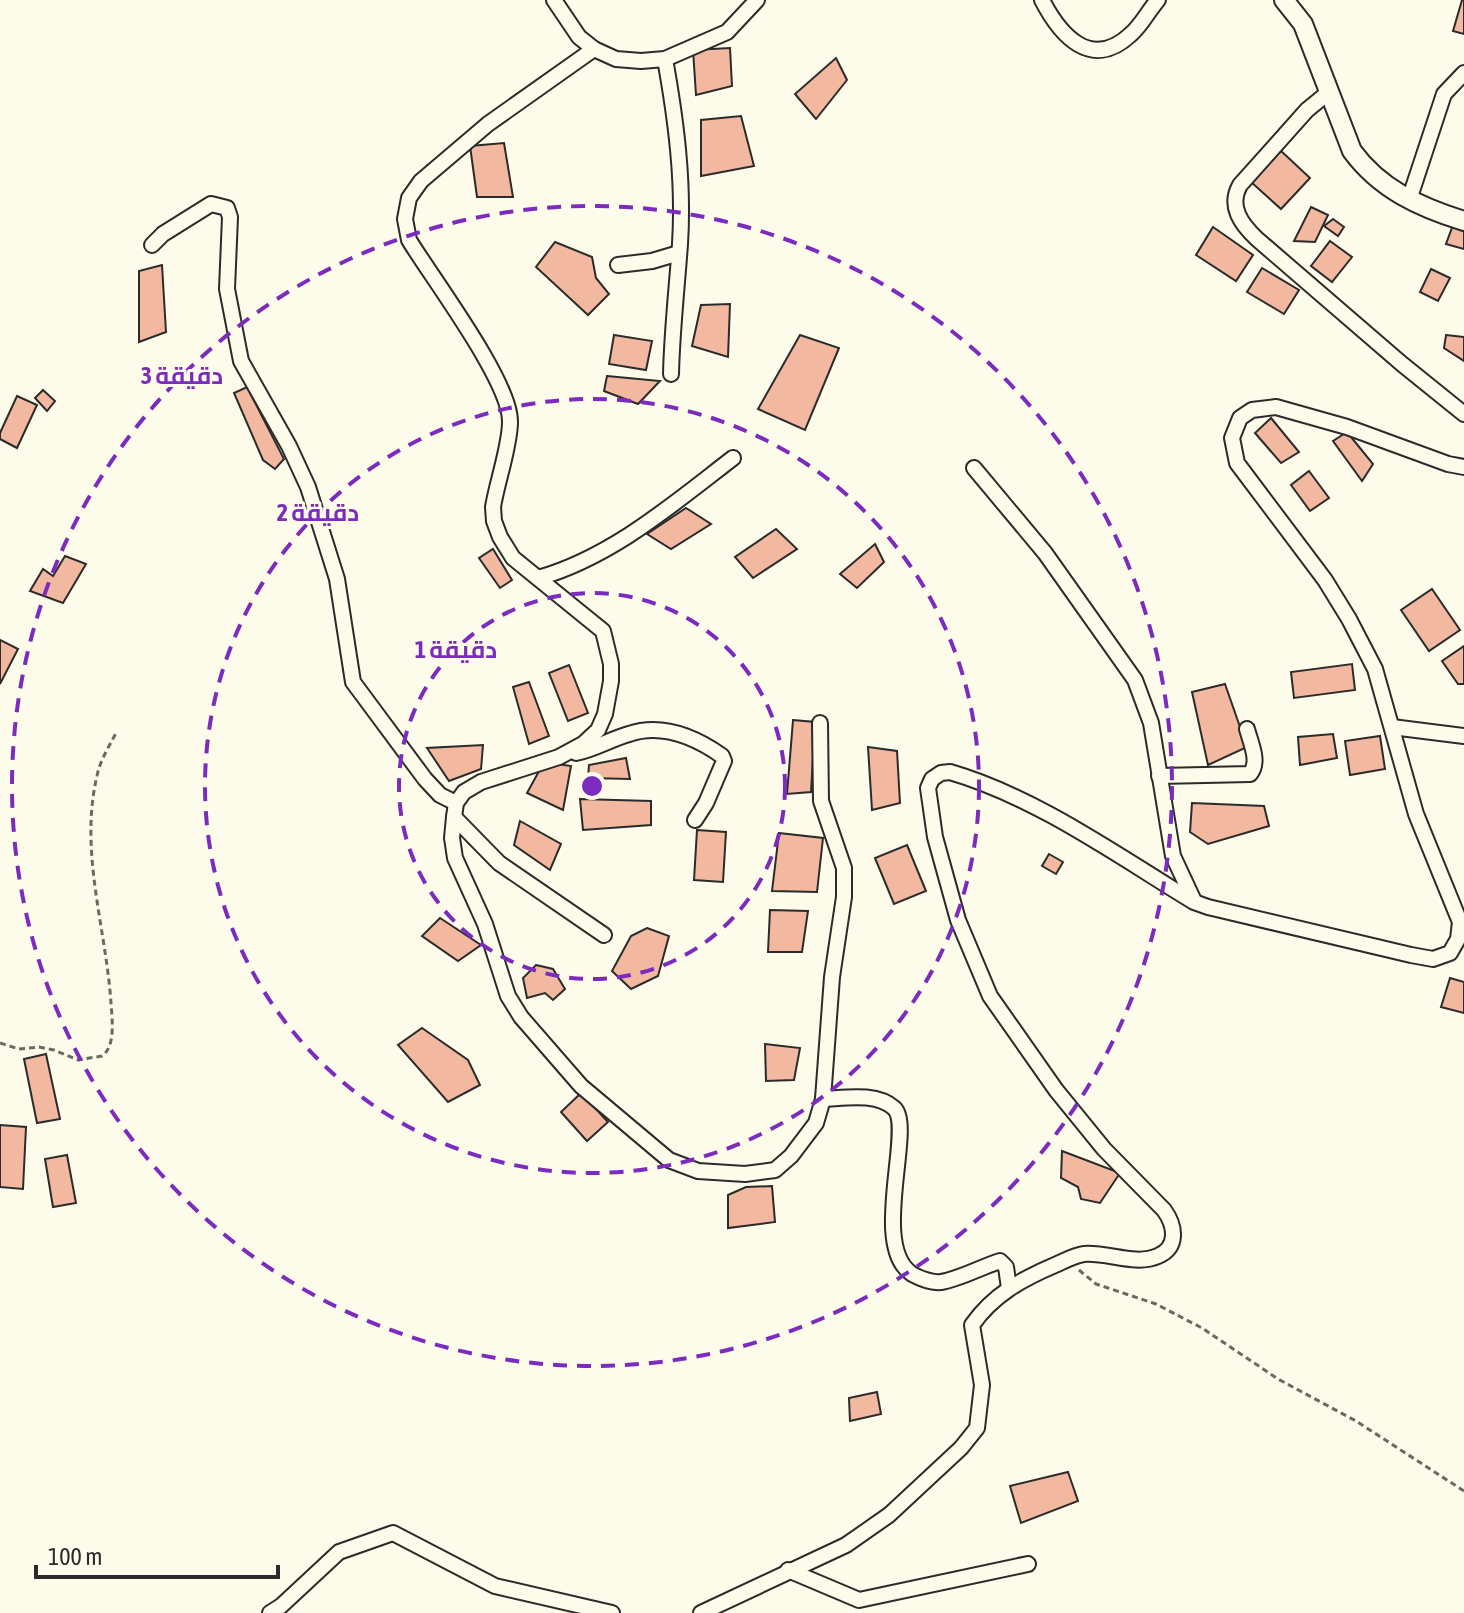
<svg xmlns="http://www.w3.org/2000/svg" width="1464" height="1613" viewBox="0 0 1464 1613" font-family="'Asap Condensed',Cairo,sans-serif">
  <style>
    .building { fill: #f2b8a0; stroke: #2b2b2b; stroke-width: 2 }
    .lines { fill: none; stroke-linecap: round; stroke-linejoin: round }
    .minor-casing { stroke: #2b2b2b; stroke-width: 18 }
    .tertiary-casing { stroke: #2b2b2b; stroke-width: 22 }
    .path { stroke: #6a6964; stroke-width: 3; stroke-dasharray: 6 4; stroke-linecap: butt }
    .minor { stroke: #fdfbea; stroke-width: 14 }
    .tertiary { stroke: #fdfbea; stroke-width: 18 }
    .ring { fill: none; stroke: #7b2cbf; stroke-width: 4; stroke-dasharray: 14 10 }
    .centre { fill: #7b2cbf; stroke: #fdfbea; stroke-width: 4 }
    .ring-label { font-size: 24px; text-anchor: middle; font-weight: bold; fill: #7b2cbf; stroke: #fdfbea; stroke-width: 6; stroke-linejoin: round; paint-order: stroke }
  </style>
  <rect width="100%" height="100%" fill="#fdfbea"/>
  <g class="building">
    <polygon points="1462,0 1464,0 1464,34 1453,31"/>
    <polygon points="730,48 732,86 696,95 693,50"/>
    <polygon points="836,58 847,80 816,119 795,94"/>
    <polygon points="741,116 754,166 701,176 701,120"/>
    <polygon points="504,143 513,197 477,197 470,146"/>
    <polygon points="1280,150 1310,178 1281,209 1251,182"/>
    <polygon points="1311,207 1328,215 1315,242 1294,241"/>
    <polygon points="1333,219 1344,227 1338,236 1324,226"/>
    <polygon points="1453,225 1464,228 1464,249 1446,244"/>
    <polygon points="1213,227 1253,255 1236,281 1196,255"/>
    <polygon points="1330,241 1352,257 1332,282 1311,266"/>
    <polygon points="555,242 592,257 596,278 609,294 588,315 536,267"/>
    <polygon points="162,265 166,332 139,342 139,271"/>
    <polygon points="1262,268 1299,290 1284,314 1247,292"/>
    <polygon points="1431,269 1450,278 1438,301 1420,292"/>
    <polygon points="730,304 728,357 692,346 701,305"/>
    <polygon points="614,335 652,341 646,370 609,364"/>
    <polygon points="800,335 839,348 805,430 758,409"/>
    <polygon points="1446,335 1464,337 1464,361 1444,348"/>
    <polygon points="607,376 660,381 638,404 604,391"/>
    <polygon points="247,387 284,459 275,469 263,460 234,393"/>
    <polygon points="43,390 55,401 47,411 35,398"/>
    <polygon points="17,396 37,405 17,448 0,439 0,433"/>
    <polygon points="1271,418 1299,452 1281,463 1255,433"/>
    <polygon points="1347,432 1373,464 1362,481 1333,441"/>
    <polygon points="1309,471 1329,498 1310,511 1291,485"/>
    <polygon points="686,508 711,524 671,549 647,534"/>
    <polygon points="776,529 797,549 753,578 735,557"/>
    <polygon points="875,544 884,562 857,588 840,574"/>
    <polygon points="493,549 512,580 500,588 479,558"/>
    <polygon points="65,556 86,564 63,603 30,591 43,569 53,576"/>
    <polygon points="1432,589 1460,630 1429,651 1401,610"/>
    <polygon points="0,640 18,649 0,684"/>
    <polygon points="1464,646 1464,684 1458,684 1442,661"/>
    <polygon points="1352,664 1355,690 1294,698 1291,672"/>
    <polygon points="569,665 588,713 568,721 549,673"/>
    <polygon points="529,682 549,736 529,744 513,687"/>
    <polygon points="1225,684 1247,747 1208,765 1192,692"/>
    <polygon points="793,720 815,722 811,792 787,794"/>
    <polygon points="1333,734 1337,758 1300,765 1298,737"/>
    <polygon points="1380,736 1385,769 1350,775 1345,741"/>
    <polygon points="483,745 481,769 449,781 427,748"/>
    <polygon points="868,747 897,751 900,803 872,810"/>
    <polygon points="626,758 630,779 588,778 589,765"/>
    <polygon points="544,762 571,766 563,810 527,793"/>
    <polygon points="580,799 651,801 651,825 583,830"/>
    <polygon points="1192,803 1264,806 1269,826 1208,844 1190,832"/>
    <polygon points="520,821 561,844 550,870 514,845"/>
    <polygon points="697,830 726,832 723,882 694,880"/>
    <polygon points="779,833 823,838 817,892 772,891"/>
    <polygon points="907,845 926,891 894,904 875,858"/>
    <polygon points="1049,854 1063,862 1056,874 1042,866"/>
    <polygon points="770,910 808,911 802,952 768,952"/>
    <polygon points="440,918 481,945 458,961 422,936"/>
    <polygon points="647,928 669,936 658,976 631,989 612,971 631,936"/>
    <polygon points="536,965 553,969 565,989 553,1000 545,993 527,998 523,978"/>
    <polygon points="1450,978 1464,982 1464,1013 1441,1007"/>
    <polygon points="422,1028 468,1060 480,1085 448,1102 398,1045"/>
    <polygon points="765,1044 800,1048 794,1080 766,1081"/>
    <polygon points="46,1054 60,1119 37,1123 24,1059"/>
    <polygon points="581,1093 608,1122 587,1141 561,1112"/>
    <polygon points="0,1125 26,1127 23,1189 0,1187"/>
    <polygon points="1062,1151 1120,1173 1100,1203 1081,1199 1078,1187 1061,1178"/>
    <polygon points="67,1155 76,1203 53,1207 45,1159"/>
    <polygon points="772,1186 775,1222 728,1228 728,1195 746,1187"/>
    <polygon points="877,1392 881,1414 850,1421 849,1398"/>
    <polygon points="1068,1472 1078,1501 1021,1523 1010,1486"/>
  </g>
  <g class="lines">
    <g class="minor-casing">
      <g id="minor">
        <polyline points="554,0 579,37 594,49 616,59 641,61 665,59 727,32 757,0"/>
        <path d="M1042,0c18,35 49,71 88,35 12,-10 18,-24 28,-35"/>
        <path d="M594,49l-106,75 -67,57 -12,17 -4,21 4,21c23,38 102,142 101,182 0,24 -13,60 -17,85l1,14 6,16 13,21 90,73 8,33v17l-6,33 -7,16 -15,14 -24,13 -78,25 -17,10 -8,11 -2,14 -2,21 3,20 30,66 23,72 13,21 60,69 88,74 29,11 47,3 30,-4 16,-14 25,-33 7,-24 9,-122 12,-80v-29l-23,-67 -1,-78"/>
        <path d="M665,59c11,61 19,122 15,185 -3,43 -8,86 -9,130"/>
        <path d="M1329,92l-22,18 -67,75c-12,21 1,39 17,54l145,125 62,50"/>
        <polyline points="1409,200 1444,94 1464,73"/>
        <polyline points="152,245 163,234 211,204 227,208 230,217 227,289 241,361 289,446 308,487 337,579 353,682 425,779 440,795 456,803"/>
        <polyline points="618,265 652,261 679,253"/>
        <polyline points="974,468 1045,553 1135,680 1151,723 1173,856 1194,901"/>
        <path d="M538,578c74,-21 135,-74 195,-120"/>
        <polyline points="1392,727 1464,736"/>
        <path d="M576,753c19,-4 35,-14 53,-19 33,-11 66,3 93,22l2,5 -18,42 -11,17"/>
        <path d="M1159,776l91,-2c10,-12 1,-30 -3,-45"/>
        <polyline points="454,817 499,863 604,935"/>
        <path d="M823,1099c22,-1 53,-7 71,9 21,18 -25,138 18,166 9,5 18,9 29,8 19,-3 40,-15 59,-21l6,6 3,21"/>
        <polyline points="788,1570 859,1600 1028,1564"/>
        <polyline points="270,1613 281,1606 339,1552 393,1533 495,1586 612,1613"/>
        <path d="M701,1613l145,-68 43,-30 72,-67 16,-20 5,-43 -10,-60c21,-30 50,-46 83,-60 9,-4 20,-10 29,-11 24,-2 51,12 74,2 21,-9 17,-31 6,-46l-60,-61 -48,-59 -66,-94 -32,-76 -23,-83 -7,-49 4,-9 9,-6 9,-1c86,25 168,84 244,130l14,5 203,48 22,4 17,-6 8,-14 2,-17 -44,-108 -41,-145 -26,-50 -24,-39 -88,-117 -5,-25 8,-20 12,-8 24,-3 71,20 101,37 16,3"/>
      </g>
    </g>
    <g class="tertiary-casing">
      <path id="tertiary" d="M1284,0l19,24 49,127c28,38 67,56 112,70"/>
    </g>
    <g class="path">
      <path d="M0,1043l19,6 20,-2 15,3 24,10 24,-4c14,-10 10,-37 9,-53 -5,-75 -32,-152 -14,-227 3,-16 13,-31 20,-45"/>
      <polyline points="1079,1270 1096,1284 1156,1304 1202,1328 1278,1379 1356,1421 1464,1491"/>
    </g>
    <use href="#minor" class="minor"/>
    <use href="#tertiary" class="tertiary"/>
  </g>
  <g class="ring">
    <circle cx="592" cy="786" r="193"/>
    <circle cx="592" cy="786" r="387"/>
    <circle cx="592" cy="786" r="580"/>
  </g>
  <circle cx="592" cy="786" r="12" class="centre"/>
  <g class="ring-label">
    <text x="182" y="384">3 دقيقة</text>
    <text x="318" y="521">2 دقيقة</text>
    <text x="456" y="658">1 دقيقة</text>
  </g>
  <path d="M36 1565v12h242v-12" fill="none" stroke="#2b2b2b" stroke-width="4"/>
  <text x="48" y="1565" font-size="24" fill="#2b2b2b" stroke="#fdfbea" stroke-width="6" paint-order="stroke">100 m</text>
</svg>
